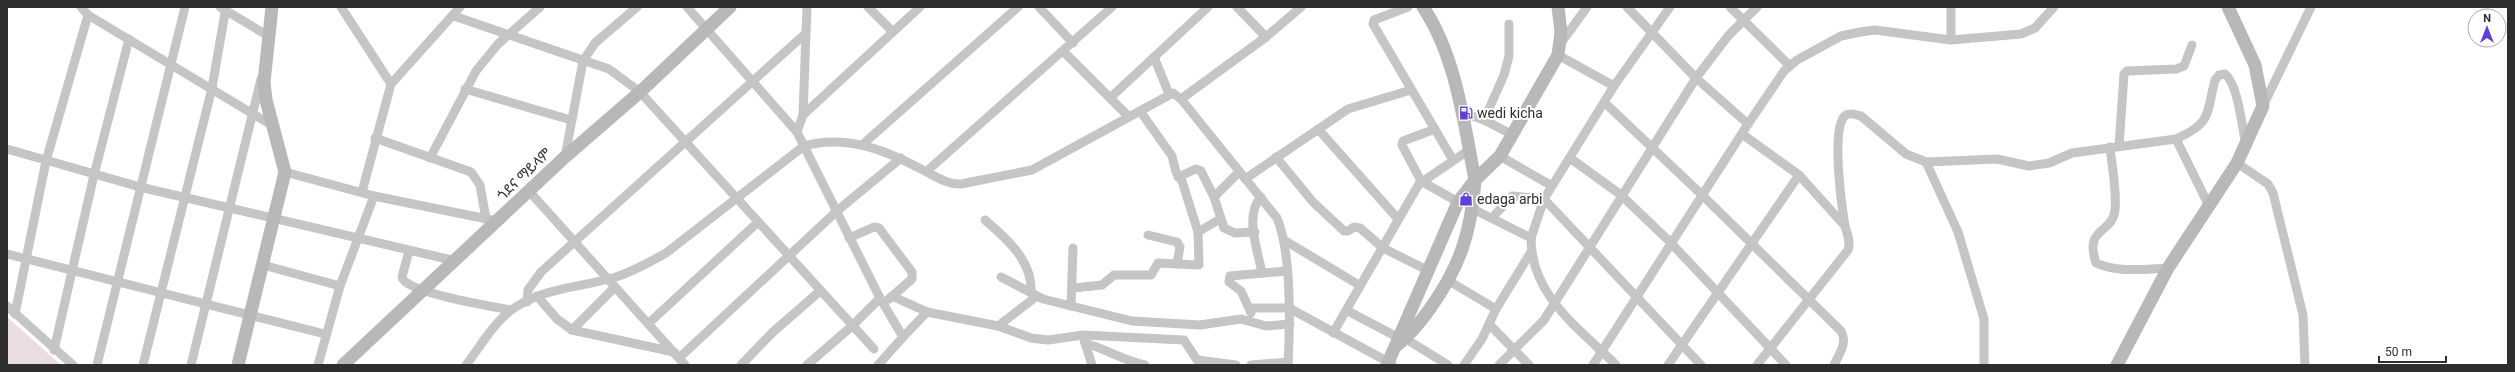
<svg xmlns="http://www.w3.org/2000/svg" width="2515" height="372" viewBox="0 0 2515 372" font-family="Roboto,'Noto Sans Ethiopic',sans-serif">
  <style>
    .green { fill: #eadde0 }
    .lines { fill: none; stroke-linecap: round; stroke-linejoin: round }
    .street { stroke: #c5c5c5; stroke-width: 9 }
    .secondary { stroke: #b8b8b8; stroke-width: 13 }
    .labels { text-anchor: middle; stroke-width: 4; stroke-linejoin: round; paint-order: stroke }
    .poi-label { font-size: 14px; fill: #2e2e2e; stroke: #fff; text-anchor: start }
    .street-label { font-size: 14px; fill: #2e2e2e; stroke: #fff }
  </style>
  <rect width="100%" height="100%" fill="#fff"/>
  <polygon class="green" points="7,317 61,365 7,365"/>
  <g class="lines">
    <g class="street">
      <polyline points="81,7 88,15 273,126"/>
      <polyline points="220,7 270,37"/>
      <polyline points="341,7 391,84"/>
      <polyline points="687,7 797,132 880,298 903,337 878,365"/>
      <polyline points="868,7 892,31"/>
      <polyline points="1039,7 1073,43"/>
      <polyline points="1237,7 1266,37"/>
      <polyline points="1408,7 1374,20 1373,24 1453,160"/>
      <polyline points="1627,7 1696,78 1748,124"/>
      <polyline points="1730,7 1790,66"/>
      <polyline points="1951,7 1951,40"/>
      <polyline points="454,16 609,69 640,92 874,349"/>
      <polyline points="1561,43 1587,7"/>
      <polyline points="1064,52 1129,117"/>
      <polyline points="1558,55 1614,86"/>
      <polyline points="1154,57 1169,94"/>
      <polyline points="465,89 571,120"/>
      <polyline points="1110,98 1208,7"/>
      <polyline points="1181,99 1266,37 1301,7"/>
      <path d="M1604,102l97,92 140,137c7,12 -2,23 -7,34"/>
      <polyline points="2263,106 2311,7"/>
      <polyline points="1461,112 1484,120 1513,135"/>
      <polyline points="803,115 920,7"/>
      <polyline points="1484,120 1504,75 1509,56 1509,24"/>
      <polyline points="1318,129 1398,219"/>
      <polyline points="1435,129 1403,141 1402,145 1421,181 1458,202"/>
      <polyline points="797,132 803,115 807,7"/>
      <polyline points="1742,134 1799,175 1845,226"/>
      <polyline points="375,138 471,172 480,185 486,219"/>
      <polyline points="2176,139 2208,204"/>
      <polyline points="862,145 1018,7"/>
      <polyline points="2119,146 2124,74 2127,71 2176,69 2184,66 2192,45"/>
      <path d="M2110,147c2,20 7,43 5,63 -3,25 -31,16 -19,53 22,10 48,6 72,5"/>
      <polyline points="7,149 140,187 456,261"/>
      <polyline points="1500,156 1552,186"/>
      <polyline points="565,157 583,61 595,43 637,7"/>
      <polyline points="1276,157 1313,202 1344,231 1348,231 1354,227 1360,228 1383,248 1429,271"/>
      <polyline points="430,158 476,71 498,44 540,7"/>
      <polyline points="1570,158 1621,195 1670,242 1786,365"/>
      <polyline points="1926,162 1958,232 1984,319 1984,365"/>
      <polyline points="2237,163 2268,184 2273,193 2303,315 2305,365"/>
      <polyline points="927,171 1112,7"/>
      <polyline points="285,172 374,196 497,221"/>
      <polyline points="1178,177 1196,169 1201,171 1214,197 1224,228 1235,233 1255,232"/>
      <polyline points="1245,179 1348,109 1411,90"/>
      <polyline points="529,191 685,365"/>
      <polyline points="362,192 391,84 460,7"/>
      <polyline points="1214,197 1239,172"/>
      <path d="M1261,197c-17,18 -3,54 1,76"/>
      <polyline points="1473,209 1531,238 1544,199 1614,86 1670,7"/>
      <polyline points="1492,218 1512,196 1544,199 1701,365"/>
      <path d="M985,220c22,19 48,41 46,73"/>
      <polyline points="1198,232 1220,219"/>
      <polyline points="1148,235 1177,242 1180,247 1177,264"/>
      <polyline points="849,238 874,227 879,228 912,272 912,279 889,299"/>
      <path d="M1531,238c0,58 48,90 85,127"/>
      <polyline points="1284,240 1359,285"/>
      <path d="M409,251l-7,26c1,15 93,30 109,33"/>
      <polyline points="7,254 325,334"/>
      <polyline points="263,265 340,286"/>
      <polyline points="1001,277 1043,299 1132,321 1200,325 1241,319 1266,326 1290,324"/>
      <polyline points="1449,281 1496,309"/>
      <polyline points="1074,288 1102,285 1114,275 1151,275 1158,263 1199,265 1198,232 1182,181 1176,172 1172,156 1140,111"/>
      <polyline points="537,296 557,319 572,330 674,352"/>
      <polyline points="892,296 927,312 998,326 1031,338 1048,340 1083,335 1184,340 1197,360 1236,365"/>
      <polyline points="527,302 528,290 541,272 805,34"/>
      <polyline points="7,306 73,365"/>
      <polyline points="1071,306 1073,248"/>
      <polyline points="1251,308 1289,308 1392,364"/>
      <polyline points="1346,310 1399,338"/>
      <polyline points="1251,313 1241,291 1229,282 1230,276 1286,271"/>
      <polyline points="15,314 46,161 88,15"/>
      <polyline points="649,323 757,223"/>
      <polyline points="1489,324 1529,365"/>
      <polyline points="998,326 1037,296"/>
      <polyline points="572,330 614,288"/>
      <polyline points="1333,333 1419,184 1469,150"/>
      <polyline points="903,337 927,312"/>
      <polyline points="1406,339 1448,365"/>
      <polyline points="1084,340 1092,365"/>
      <path d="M1085,343c21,6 39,18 60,22"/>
      <polyline points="54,350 94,175 129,39"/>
      <polyline points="679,358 837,211 901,158"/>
      <polyline points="97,365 185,7"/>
      <polyline points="143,365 212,88 226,7"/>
      <polyline points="191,365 261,79"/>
      <polyline points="318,365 340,286 374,196"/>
      <path d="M466,365c14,-18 26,-40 44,-54 32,-24 70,-23 106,-34 18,-6 34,-15 50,-24l138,-107c42,-12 81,4 117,23 13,6 26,16 40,15l71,-14 141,-77 8,6 96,119c15,36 13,107 11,147"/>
      <polyline points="741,365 773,332 820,291"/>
      <polyline points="807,365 852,326 880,298"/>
      <polyline points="1251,365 1288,362"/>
      <polyline points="1464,365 1482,339 1496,309 1531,252"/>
      <polyline points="1499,365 1544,320 1696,78 1728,36 1757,7"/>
      <polyline points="1593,365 1748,124 1784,71 1797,60 1841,36 1860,32 1875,30 1951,40 2021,34 2035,28 2054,7"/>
      <polyline points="1668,365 1799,175"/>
      <path d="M1757,365l91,-115c3,-9 -1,-16 -3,-24 -3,-18 -15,-102 1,-111 5,-3 10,0 15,1l45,38 20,8 71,-3 32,7 20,-3 23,-10 104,-14c36,-16 30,-24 39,-59l4,-5 6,-1c13,10 17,53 21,71"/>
    </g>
    <g class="secondary">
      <path d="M1396,346c13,-10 23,-22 33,-36 31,-43 42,-77 46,-130l25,-24 58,-101 3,-23 -3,-25"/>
      <polyline points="238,365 285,172 266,100 264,82 272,7"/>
      <polyline points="343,365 565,157 640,92 730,7"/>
      <path d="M1387,365l71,-163 17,-22c-11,-57 -19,-124 -52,-173"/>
      <polyline points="2117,365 2168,268 2237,163 2263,106 2255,65 2228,7"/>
    </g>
  </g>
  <defs>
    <g id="fuel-bare" transform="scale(1.08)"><path d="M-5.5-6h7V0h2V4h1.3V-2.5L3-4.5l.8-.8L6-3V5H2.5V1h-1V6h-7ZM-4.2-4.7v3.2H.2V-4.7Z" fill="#6140d5" stroke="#fff" stroke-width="2.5" paint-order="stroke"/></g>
    <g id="shop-bare" transform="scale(1.08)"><path d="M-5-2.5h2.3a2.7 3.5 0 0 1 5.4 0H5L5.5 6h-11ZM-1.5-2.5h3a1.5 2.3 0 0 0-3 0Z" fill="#6140d5" stroke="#fff" stroke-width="2.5" paint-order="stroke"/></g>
  </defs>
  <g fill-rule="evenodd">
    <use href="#fuel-bare" x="1466" y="113"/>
    <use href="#shop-bare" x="1466" y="199"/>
  </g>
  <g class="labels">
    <g class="poi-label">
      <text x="1477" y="118">wedi kicha</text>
      <text x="1477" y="204">edaga arbi</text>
    </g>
    <g class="street-label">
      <text transform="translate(524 174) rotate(-44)" y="5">ጎደና ማይላም</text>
    </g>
  </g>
  <rect width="2515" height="372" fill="none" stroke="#2e2e2e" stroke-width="16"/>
  <g transform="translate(2487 28)"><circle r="19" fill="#ffffff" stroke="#ababab"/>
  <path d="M0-3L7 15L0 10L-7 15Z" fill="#6140d5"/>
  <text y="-6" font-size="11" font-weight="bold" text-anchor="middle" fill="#2e2e2e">N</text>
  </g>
  <path d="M2379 356v6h67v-6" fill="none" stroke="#2e2e2e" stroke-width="2"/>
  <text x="2385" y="356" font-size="12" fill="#2e2e2e" stroke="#ffffff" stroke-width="3" paint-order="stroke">50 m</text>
</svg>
